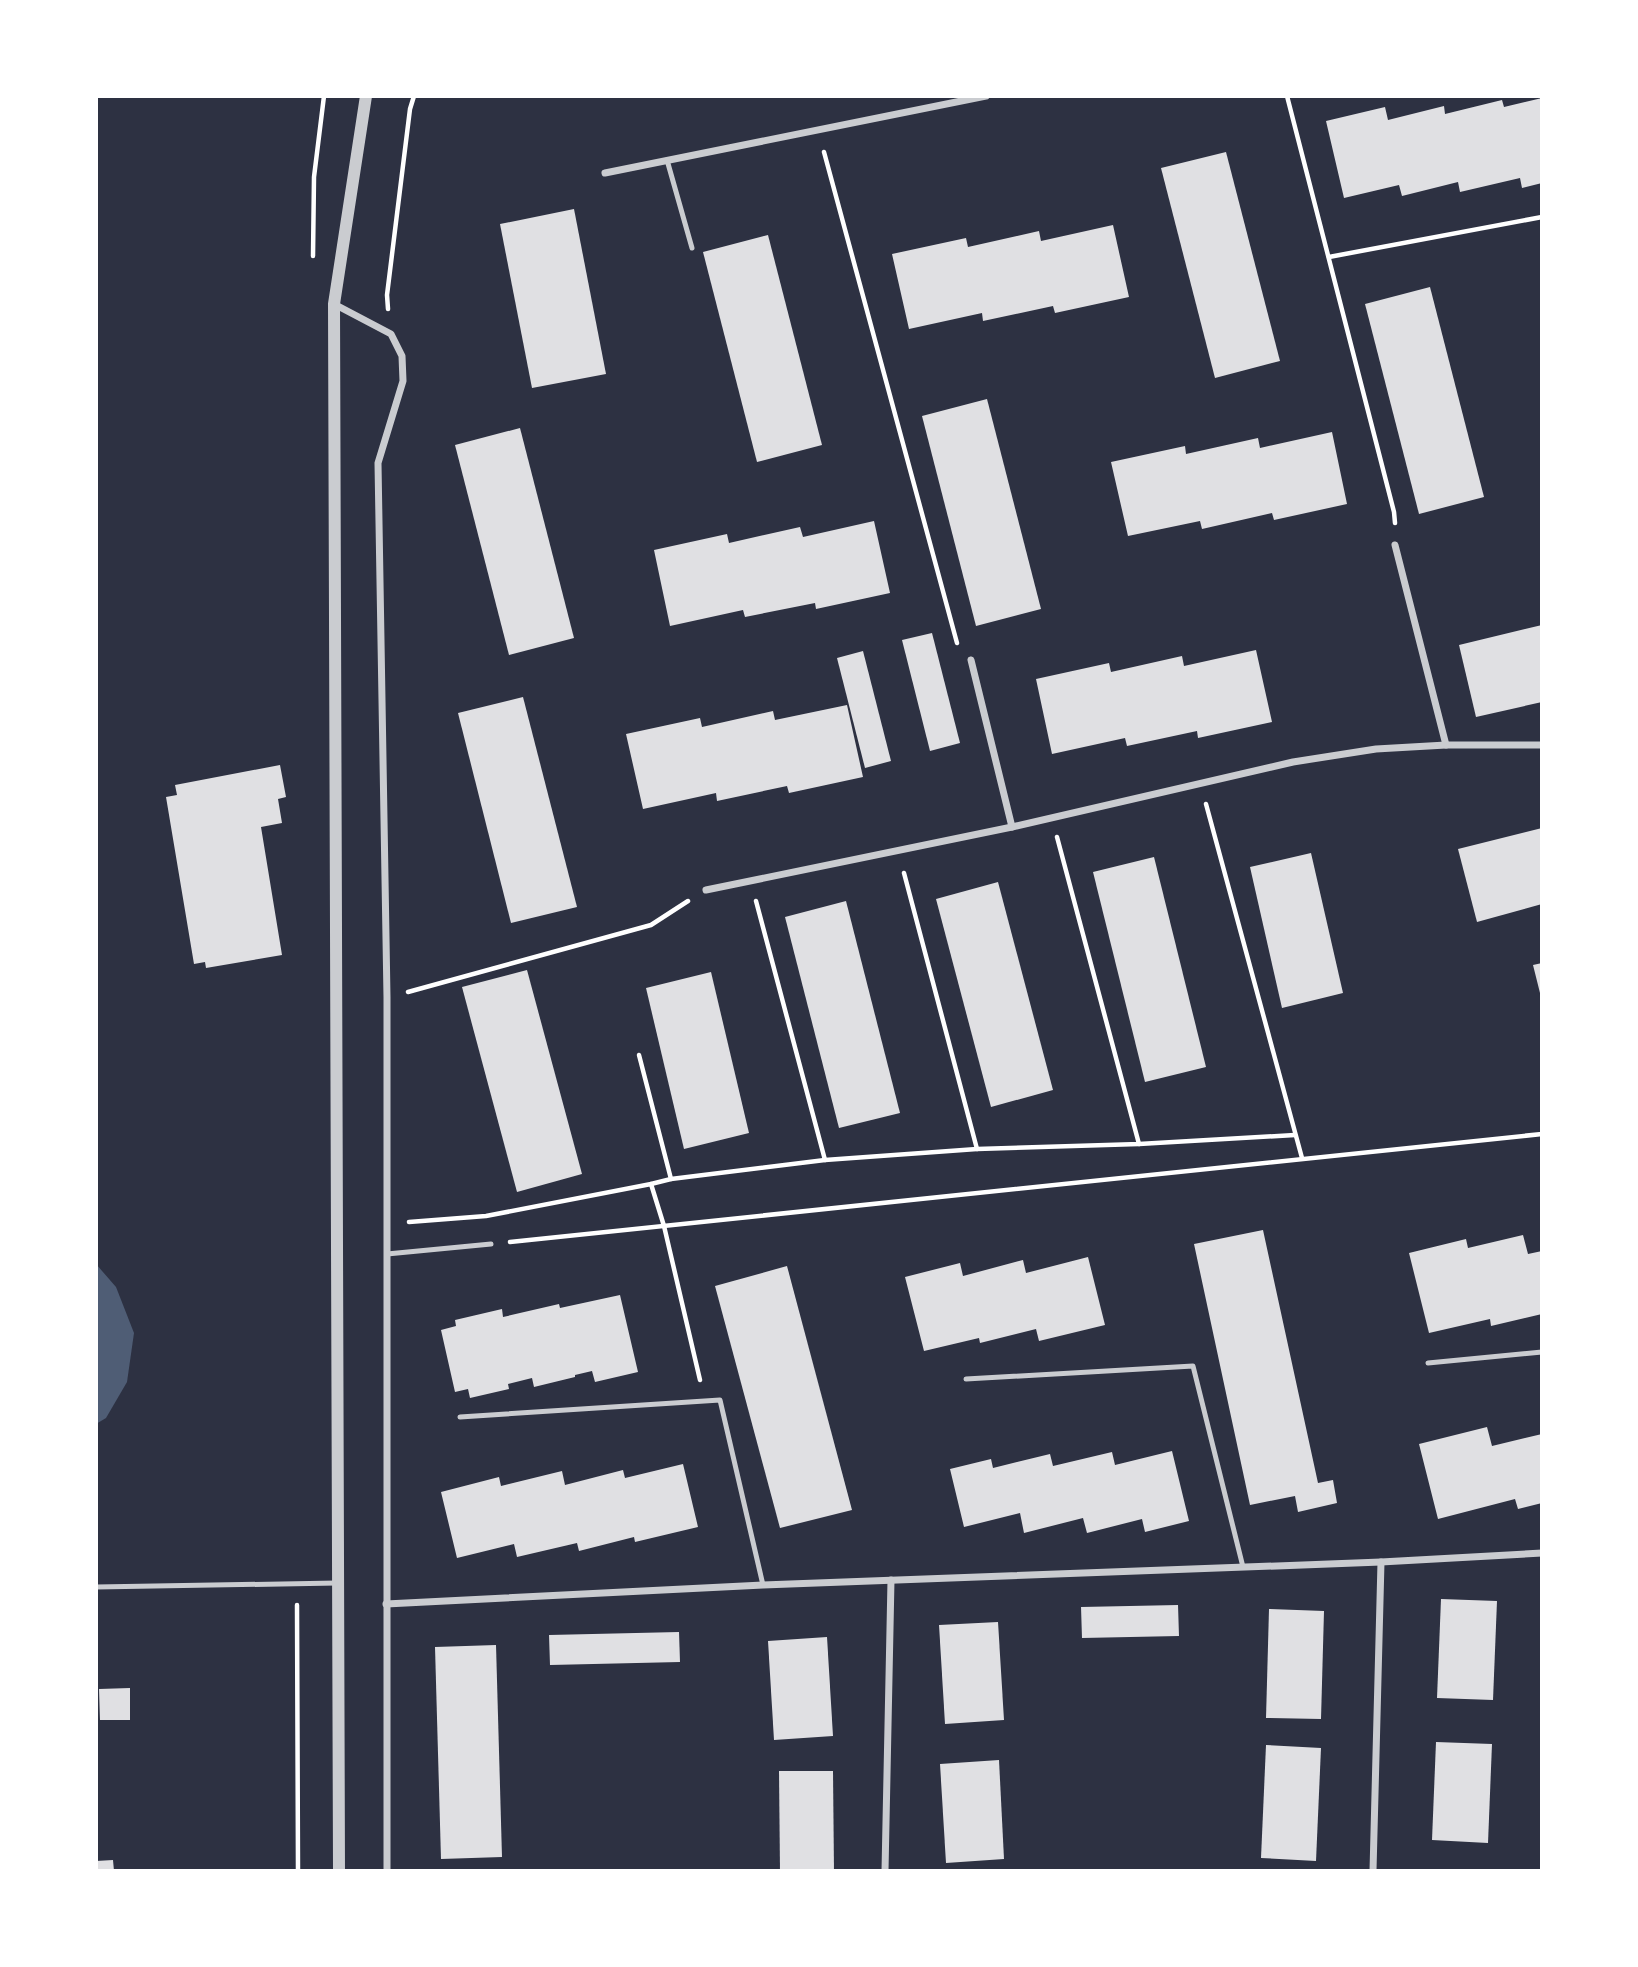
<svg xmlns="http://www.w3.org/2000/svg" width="1638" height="1967" viewBox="0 0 1638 1967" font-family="Barlow,sans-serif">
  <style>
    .water { fill: #4f5d75 }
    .building { fill: #e0e0e3 }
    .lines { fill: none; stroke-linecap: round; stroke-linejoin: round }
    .path { stroke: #fff; stroke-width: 4.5 }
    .service { stroke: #caccd0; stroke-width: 5 }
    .minor { stroke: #caccd0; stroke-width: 7 }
    .tertiary { stroke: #caccd0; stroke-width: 12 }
  </style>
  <rect width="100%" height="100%" fill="#2d3142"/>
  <polygon class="water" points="96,1264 116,1287 134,1333 127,1382 106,1418 96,1424"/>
  <g class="building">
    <polygon points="1542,98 1542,183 1522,188 1520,178 1460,192 1458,182 1402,196 1399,185 1344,198 1326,121 1385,107 1388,120 1444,106 1445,114 1502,100 1504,107"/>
    <polygon points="1226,152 1280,361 1215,378 1161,168"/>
    <polygon points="574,209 606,374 532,388 500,224"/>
    <polygon points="1113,225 1129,297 1055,313 1053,306 983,321 982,313 909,329 892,254 966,238 968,247 1039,231 1041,241"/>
    <polygon points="768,235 822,445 757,462 703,252"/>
    <polygon points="1430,287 1484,497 1419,514 1365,304"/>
    <polygon points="987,399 1041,609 976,626 922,416"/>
    <polygon points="520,428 574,638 509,655 455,445"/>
    <polygon points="1332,432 1347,504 1274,520 1272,513 1202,529 1200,521 1128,536 1111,462 1185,446 1186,454 1258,438 1260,448"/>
    <polygon points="874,521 890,593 816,609 815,603 745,617 743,610 670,626 654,550 727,534 729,543 800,527 803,537"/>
    <polygon points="1542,625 1542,702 1476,717 1459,645"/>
    <polygon points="932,633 960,743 930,751 902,640"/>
    <polygon points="1256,650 1272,722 1198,738 1197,731 1127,746 1125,738 1052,754 1036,679 1109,663 1111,672 1182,656 1184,666"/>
    <polygon points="863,651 891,761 865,768 837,658"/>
    <polygon points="523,697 577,907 511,923 458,713"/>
    <polygon points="847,705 863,777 789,793 787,786 717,801 716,793 643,809 626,734 700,718 702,727 773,711 775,720"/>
    <polygon points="280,765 286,797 278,799 282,823 261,827 282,955 206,968 205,962 194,964 166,797 177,795 175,785"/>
    <polygon points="1542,828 1542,904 1477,922 1458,849"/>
    <polygon points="1311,853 1343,993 1282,1008 1250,867"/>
    <polygon points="1154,857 1206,1067 1145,1082 1093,872"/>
    <polygon points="998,882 1053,1090 991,1107 936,899"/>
    <polygon points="846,901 900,1113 839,1128 785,917"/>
    <polygon points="1542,963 1542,997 1541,997 1533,965"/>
    <polygon points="527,970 582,1174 517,1192 462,987"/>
    <polygon points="711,972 749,1133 684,1149 646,988"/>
    <polygon points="1263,1230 1318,1483 1333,1480 1337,1503 1298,1512 1295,1496 1250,1505 1194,1244"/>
    <polygon points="1523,1235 1528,1254 1542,1251 1542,1314 1491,1326 1490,1319 1429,1333 1409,1253 1466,1239 1468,1248"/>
    <polygon points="1088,1257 1105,1325 1039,1341 1036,1329 980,1343 979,1338 924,1351 905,1277 960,1263 963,1276 1023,1260 1026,1273"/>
    <polygon points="787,1266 852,1510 780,1528 715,1286"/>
    <polygon points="620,1295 638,1372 595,1382 592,1371 575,1375 575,1377 534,1387 532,1378 508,1384 509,1389 470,1398 468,1389 455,1392 441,1330 456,1326 455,1320 502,1309 503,1317 559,1304 560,1308"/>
    <polygon points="1487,1427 1492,1446 1542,1434 1542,1503 1518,1509 1515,1499 1438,1519 1419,1444"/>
    <polygon points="1172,1451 1189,1521 1145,1532 1142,1519 1087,1533 1083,1518 1024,1533 1020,1513 964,1527 950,1469 991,1459 993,1468 1050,1454 1053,1466 1112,1452 1115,1465"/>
    <polygon points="683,1464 698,1527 635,1542 634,1537 579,1551 577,1543 517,1557 514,1544 457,1558 441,1492 499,1477 501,1486 562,1471 565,1485 623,1470 625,1478"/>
    <polygon points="1441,1599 1497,1601 1493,1700 1437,1698"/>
    <polygon points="1178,1605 1179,1636 1082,1638 1081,1607"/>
    <polygon points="1269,1609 1324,1611 1321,1719 1266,1718"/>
    <polygon points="998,1622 1004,1720 945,1724 939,1625"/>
    <polygon points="679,1632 680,1662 550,1665 549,1635"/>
    <polygon points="827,1637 833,1736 774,1740 768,1641"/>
    <polygon points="496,1645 502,1857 441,1859 435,1647"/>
    <polygon points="130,1688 130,1720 100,1720 99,1689"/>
    <polygon points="1436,1742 1492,1744 1488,1843 1432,1840"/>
    <polygon points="1266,1745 1321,1748 1316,1861 1261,1858"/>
    <polygon points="999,1760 1004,1859 946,1863 940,1764"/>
    <polygon points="779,1771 833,1771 834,1871 780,1871"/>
    <polygon points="113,1860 114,1871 96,1871 96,1861"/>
  </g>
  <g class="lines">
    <g class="path">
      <polyline points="1287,96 1394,512 1395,523"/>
      <polyline points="824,152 957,643"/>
      <polyline points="313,256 314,177 324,96"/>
      <polyline points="1329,257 1542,217"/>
      <polyline points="388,309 387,295 410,109 414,96"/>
      <polyline points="1206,804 1302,1158"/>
      <polyline points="1057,837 1139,1144"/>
      <polyline points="904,873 977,1149"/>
      <polyline points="756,901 825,1160"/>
      <polyline points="408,992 651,925 688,901"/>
      <polyline points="639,1055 671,1179"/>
      <polyline points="651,1184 664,1226 700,1380"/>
      <polyline points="409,1222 486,1216 651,1184 671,1179 825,1160 977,1149 1139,1144 1295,1135"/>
      <polyline points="510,1242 1542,1134"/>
      <polyline points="297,1605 298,1871"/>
    </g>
    <g class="service">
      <polyline points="667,160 692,248"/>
      <polyline points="387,1254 491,1244"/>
      <polyline points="1428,1363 1542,1352"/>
      <polyline points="966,1379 1193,1366 1243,1567"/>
      <polyline points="460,1417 720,1400 763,1585"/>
      <polyline points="96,1587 337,1583"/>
    </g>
    <g class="minor">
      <polyline points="605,173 986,96"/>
      <polyline points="334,304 391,334 402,356 403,381 378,463 387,997 387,1871"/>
      <polyline points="1395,545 1446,745"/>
      <polyline points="971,660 1012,827"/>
      <polyline points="706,890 1012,827 1293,762 1376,749 1446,745 1542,745"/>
      <polyline points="386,1604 763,1585 1381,1562 1542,1553"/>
      <polyline points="885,1871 891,1580"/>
      <polyline points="1373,1871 1381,1562"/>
    </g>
    <polyline class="tertiary" points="339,1871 334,304 366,96"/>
  </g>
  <rect width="1638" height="1967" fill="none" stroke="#ffffff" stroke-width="196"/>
</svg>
